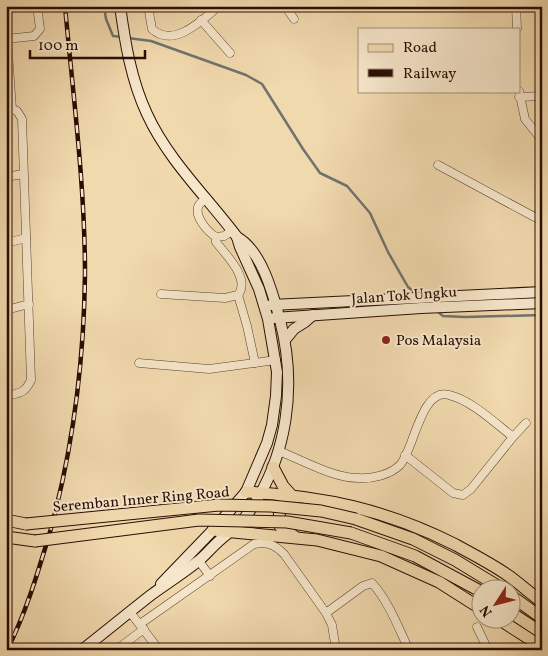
<svg xmlns="http://www.w3.org/2000/svg" width="548" height="656" viewBox="0 0 548 656" font-family="Vollkorn,serif">
  <style>
    .lines { fill: none; stroke-linecap: round; stroke-linejoin: round }
    .stream { stroke: #70736e; stroke-width: 2.5 }
    .street-casing { stroke: #5b402e; stroke-width: 9 }
    .secondary-casing { stroke: #290d03; stroke-width: 12 }
    .primary-casing { stroke: #290d03; stroke-width: 13 }
    .street { stroke: #f6e6ca; stroke-width: 8 }
    .secondary { stroke: #f6e6ca; stroke-width: 10 }
    .primary { stroke: #f1d9ae; stroke-width: 11 }
    .rail-casing { stroke: #290d03; stroke-width: 4.5 }
    .rail { stroke: #f6e6ca; stroke-width: 2.5; stroke-dasharray: 8; stroke-linecap: butt }
    .primary-bridge-casing { stroke: #290d03; stroke-width: 13; stroke-linecap: butt }
    .primary-bridge { stroke: #f1d9ae; stroke-width: 11 }
    .poi-dot { fill: #8f2418; stroke: #f6e6ca; stroke-width: 2 }
    .labels { text-anchor: middle; stroke-width: 4; stroke-linejoin: round; paint-order: stroke }
    .street-label { font-size: 15px; fill: #290d03; stroke: #f6e6ca }
    .poi-label { font-size: 15px; fill: #290d03; stroke: #f6e6ca; text-anchor: start }
  </style>
  <rect width="100%" height="100%" fill="#f1d9ae"/>
  <filter id="stains"><feTurbulence type="fractalNoise" baseFrequency=".004" numOctaves="4"/><feColorMatrix values="0 0 0 0 .2 0 0 0 0 .09 0 0 0 0 .02 0 0 0 .5 -.17"/></filter>
  <radialGradient id="worn" r=".72"><stop offset=".6" stop-color="#630" stop-opacity="0"/><stop offset="1" stop-color="#630" stop-opacity=".3"/></radialGradient>
  <g class="lines">
    <g class="stream">
      <polyline points="104,6 106,19 113,36 123,37"/>
      <polyline points="128,38 151,41 246,75 262,84 303,149 320,173 347,186 370,213 388,252 408,287 418,295"/>
      <polyline points="437,311 443,316 465,317 542,315"/>
    </g>
    <g class="street-casing">
      <g id="street">
        <path d="M148,6l4,23c22,20 50,-9 67,-23"/>
        <polyline points="285,6 294,19"/>
        <polyline points="516,6 517,29"/>
        <polyline points="201,20 230,53"/>
        <polyline points="6,39 34,36 40,29 37,6"/>
        <polyline points="7,39 12,109"/>
        <polyline points="519,91 525,119 542,140"/>
        <polyline points="519,97 542,96"/>
        <path d="M6,110l6,-1 5,2 5,8 9,261c-6,13 -11,13 -25,16"/>
        <polyline points="438,165 542,221"/>
        <polyline points="6,177 23,174"/>
        <path d="M207,199c-4,2 -8,4 -9,8 -3,11 10,25 18,30l8,-1 8,-5"/>
        <polyline points="6,243 26,238"/>
        <path d="M161,294l64,4 13,-3c13,-16 -12,-40 -22,-53v-5"/>
        <polyline points="238,295 247,326 255,363"/>
        <polyline points="6,310 29,304"/>
        <polyline points="139,363 209,369 276,360"/>
        <path d="M279,451c23,9 54,27 79,27 14,1 32,-3 42,-13 14,-15 21,-78 49,-70 22,5 46,28 64,42"/>
        <polyline points="405,455 453,493 463,495 471,489 513,437 526,423"/>
        <polyline points="199,561 210,576"/>
        <polyline points="6,603 8,600"/>
        <polyline points="130,612 159,650"/>
        <path d="M326,613l37,-27 9,-3c17,19 26,44 37,67"/>
        <path d="M140,624l114,-80c14,-2 20,0 30,10l42,59 6,12 4,25"/>
        <polyline points="477,627 488,650"/>
        <polyline points="93,642 99,650"/>
        <polyline points="116,650 144,629"/>
      </g>
    </g>
    <g class="secondary-casing">
      <g id="secondary">
        <polyline points="271,305 542,292"/>
        <polyline points="274,318 421,308 542,303"/>
        <polyline points="285,340 294,329 305,322 313,315"/>
        <polyline points="161,584 213,530 246,492 267,443 272,425 276,396 277,372 268,319 259,289 240,247 237,237"/>
        <path d="M82,650c23,-18 46,-37 69,-55 15,-11 31,-21 46,-33 8,-6 14,-14 22,-21 10,-9 23,-18 30,-29 39,-56 48,-127 31,-192 -7,-26 -18,-69 -43,-83 -30,-40 -69,-77 -90,-123 -16,-34 -22,-72 -27,-108"/>
      </g>
    </g>
    <g class="primary-casing">
      <g id="primary">
        <path d="M273,467l10,19 9,10c-13,7 -14,15 -12,30l15,11"/>
        <path d="M246,492c77,4 141,18 210,53 18,10 36,19 53,31 11,8 22,18 33,26"/>
        <polyline points="356,519 413,539 455,560 501,588"/>
        <polyline points="6,520 26,524"/>
        <polyline points="213,530 317,540 381,556 439,582 480,608"/>
        <polyline points="351,533 415,556 480,591"/>
        <polyline points="6,537 35,541"/>
        <polyline points="510,595 542,618"/>
        <polyline points="510,612 542,633"/>
        <polyline points="497,618 542,647"/>
      </g>
    </g>
    <use href="#street" class="street"/>
    <use href="#secondary" class="secondary"/>
    <use href="#primary" class="primary"/>
    <g class="rail-casing">
      <path id="rail" d="M7,650c19,-37 31,-78 43,-118 23,-84 34,-170 35,-258 0,-89 -12,-179 -20,-268"/>
    </g>
    <use href="#rail" class="rail"/>
    <g class="primary-bridge-casing">
      <g id="primary-bridge">
        <polyline points="26,524 219,505 271,506 321,511 356,519"/>
        <polyline points="35,541 199,520 287,522 351,533"/>
      </g>
    </g>
    <use href="#primary-bridge" class="primary-bridge"/>
  </g>
  <circle class="poi-dot" cx="386" cy="340" r="5"/>
  <g class="labels">
    <g class="street-label">
      <text transform="translate(404 295) rotate(-4)" y="5">Jalan Tok Ungku</text>
      <text transform="translate(141 499) rotate(-5)" y="5">Seremban Inner Ring Road</text>
    </g>
    <g class="poi-label">
      <text x="396" y="345">Pos Malaysia</text>
    </g>
  </g>
  <rect width="548" height="656" fill="none" stroke="#f1d9ae" stroke-width="25"/>
  <rect x="8" y="8" width="533" height="641" fill="none" stroke="#290d03" stroke-width="2.5"/>
  <rect x="12" y="12" width="523" height="631" fill="none" stroke="#290d03"/>
  <rect x="358" y="28" width="162" height="65" fill="#f6e6ca" stroke="#a48f7a"/>
  <rect x="368" y="44" width="25" height="8" fill="#f1d9ae" stroke="#a48f7a"/>
  <text x="403" y="52" font-size="15" fill="#290d03">Road</text>
  <rect x="368" y="69" width="25" height="8" fill="#290d03" stroke="#a48f7a"/>
  <text x="403" y="78" font-size="15" fill="#290d03">Railway</text>
  <g transform="translate(496 604) rotate(234)"><circle r="24" fill="#f6e6ca" stroke="#a48f7a"/>
  <path d="M0-4L9 19L0 12L-9 19Z" fill="#8f2418"/>
  <text y="-8" font-size="14" font-weight="bold" text-anchor="middle" fill="#290d03">N</text>
  </g>
  <path d="M30 50v8h115v-8" fill="none" stroke="#290d03" stroke-width="2.5"/>
  <text x="38" y="50" font-size="15" fill="#290d03" stroke="#f6e6ca" stroke-width="4" paint-order="stroke">100 m</text>
  <rect width="100%" height="100%" filter="url(#stains)"/>
  <rect width="100%" height="100%" fill="url(#worn)"/>
</svg>
